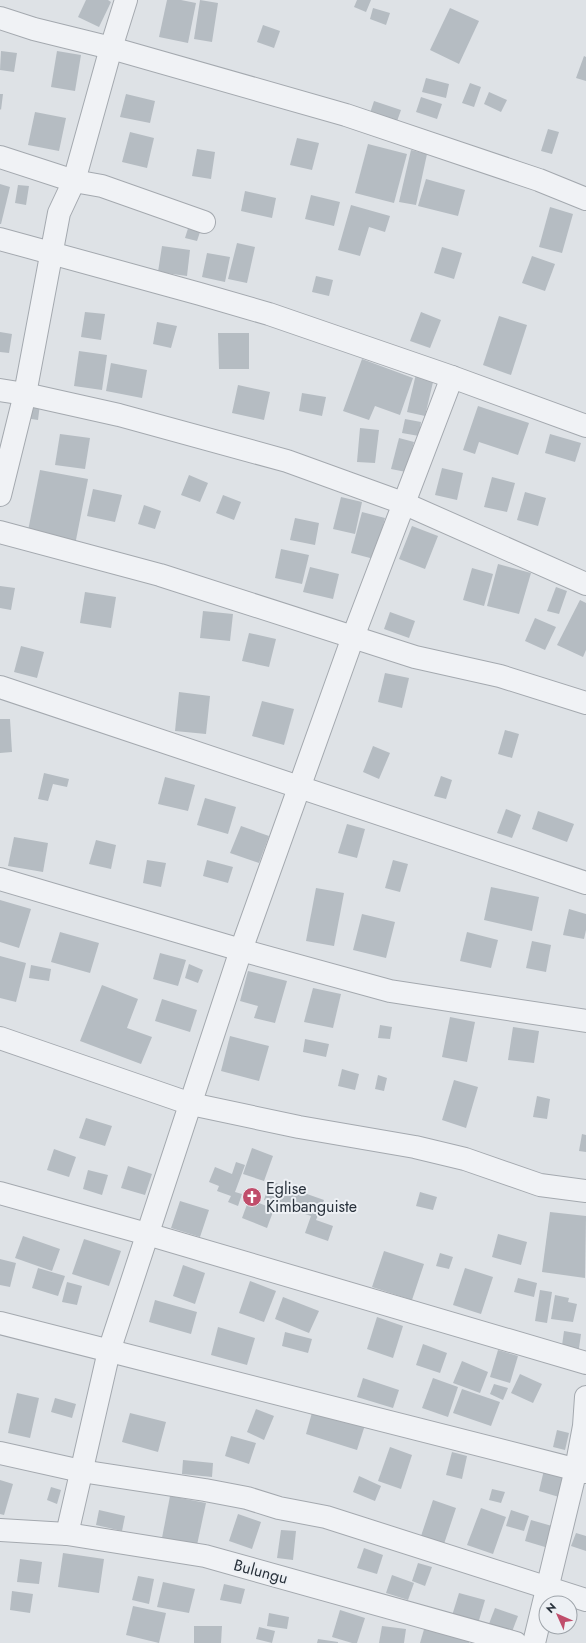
<svg xmlns="http://www.w3.org/2000/svg" width="586" height="1643" viewBox="0 0 586 1643" font-family="Jost,sans-serif">
  <style>
    .building { fill: #b5bcc2 }
    .lines { fill: none; stroke-linecap: round; stroke-linejoin: round }
    .minor-casing { stroke: #a4a9af; stroke-width: 24 }
    .minor { stroke: #f0f2f5; stroke-width: 22 }
    .labels { text-anchor: middle; stroke-width: 4; stroke-linejoin: round; paint-order: stroke }
    .poi-label { font-size: 16px; fill: #28313b; stroke: #edf0f4; text-anchor: start }
    .street-label { font-size: 16px; fill: #28313b; stroke: #edf0f4 }
  </style>
  <rect width="100%" height="100%" fill="#dee2e6"/>
  <g class="building">
    <polygon points="86,0 108,0 111,2 99,27 78,17"/>
    <polygon points="167,0 181,0 196,3 188,43 159,37"/>
    <polygon points="200,0 218,3 212,42 194,39"/>
    <polygon points="357,0 371,0 366,12 354,7"/>
    <polygon points="373,8 390,13 386,25 370,19"/>
    <polygon points="450,8 479,21 459,64 430,50"/>
    <polygon points="263,25 280,31 274,48 257,42"/>
    <polygon points="1,51 17,53 14,72 0,70"/>
    <polygon points="57,51 81,55 75,91 51,87"/>
    <polygon points="584,56 586,57 586,81 576,78"/>
    <polygon points="426,78 449,84 446,98 422,92"/>
    <polygon points="470,83 481,87 474,107 462,103"/>
    <polygon points="489,92 507,100 501,112 484,104"/>
    <polygon points="0,94 3,94 1,110 0,109"/>
    <polygon points="126,94 155,101 150,123 120,117"/>
    <polygon points="421,97 442,104 437,119 416,112"/>
    <polygon points="374,101 401,110 396,124 369,116"/>
    <polygon points="35,112 66,118 59,151 28,145"/>
    <polygon points="548,129 559,132 552,154 541,151"/>
    <polygon points="130,132 154,138 147,168 122,162"/>
    <polygon points="297,138 319,143 312,170 290,165"/>
    <polygon points="368,144 407,154 394,203 355,193"/>
    <polygon points="197,149 215,152 211,179 192,176"/>
    <polygon points="411,150 427,154 416,205 399,202"/>
    <polygon points="426,179 465,190 458,216 418,206"/>
    <polygon points="0,184 10,187 1,224 0,224"/>
    <polygon points="18,185 29,186 26,205 15,203"/>
    <polygon points="245,191 276,198 272,218 241,211"/>
    <polygon points="311,195 340,202 334,226 305,219"/>
    <polygon points="351,205 390,216 385,232 369,227 360,256 338,250"/>
    <polygon points="550,207 573,214 562,253 539,247"/>
    <polygon points="190,222 202,226 197,241 185,238"/>
    <polygon points="237,243 255,247 247,283 228,279"/>
    <polygon points="162,246 190,250 187,276 158,272"/>
    <polygon points="442,247 462,253 454,279 434,273"/>
    <polygon points="207,253 230,257 225,282 202,277"/>
    <polygon points="532,256 555,264 545,291 522,283"/>
    <polygon points="316,276 333,280 329,296 312,292"/>
    <polygon points="85,312 105,314 101,340 81,337"/>
    <polygon points="421,312 441,320 430,348 410,341"/>
    <polygon points="499,316 527,325 511,375 483,365"/>
    <polygon points="157,322 177,326 171,348 153,344"/>
    <polygon points="0,332 12,334 9,353 0,352"/>
    <polygon points="218,333 249,333 249,369 219,369"/>
    <polygon points="79,351 107,355 102,390 74,386"/>
    <polygon points="362,359 413,378 400,415 375,406 369,420 343,411"/>
    <polygon points="111,363 147,370 142,398 106,391"/>
    <polygon points="416,374 434,378 425,416 407,412"/>
    <polygon points="238,385 270,392 264,420 232,413"/>
    <polygon points="302,393 326,397 322,416 299,411"/>
    <polygon points="27,402 40,404 38,420 25,418"/>
    <polygon points="478,406 529,423 518,455 479,442 475,454 463,450"/>
    <polygon points="405,419 421,422 419,436 402,433"/>
    <polygon points="360,428 379,430 375,463 357,462"/>
    <polygon points="60,434 90,438 85,469 55,465"/>
    <polygon points="550,434 581,443 575,462 545,453"/>
    <polygon points="399,438 414,442 406,472 391,469"/>
    <polygon points="442,468 463,473 457,500 435,495"/>
    <polygon points="40,470 88,479 75,545 27,536"/>
    <polygon points="189,475 208,483 200,502 181,495"/>
    <polygon points="492,477 515,483 507,512 484,507"/>
    <polygon points="93,489 122,495 115,522 87,516"/>
    <polygon points="525,492 546,498 538,526 517,520"/>
    <polygon points="223,495 241,502 234,520 216,513"/>
    <polygon points="341,497 362,502 355,534 333,529"/>
    <polygon points="144,505 161,511 155,529 138,524"/>
    <polygon points="362,512 385,518 374,559 351,553"/>
    <polygon points="295,518 319,523 315,545 290,540"/>
    <polygon points="412,526 438,536 425,569 399,559"/>
    <polygon points="281,549 309,555 302,584 275,578"/>
    <polygon points="498,564 531,573 519,614 487,606"/>
    <polygon points="310,567 339,574 333,599 303,592"/>
    <polygon points="472,568 493,574 484,606 463,600"/>
    <polygon points="0,586 15,588 11,610 0,608"/>
    <polygon points="556,587 567,591 559,614 547,611"/>
    <polygon points="85,592 116,597 111,628 80,623"/>
    <polygon points="580,600 586,603 586,650 583,657 557,645"/>
    <polygon points="203,611 233,614 230,641 200,638"/>
    <polygon points="390,612 415,621 409,638 384,629"/>
    <polygon points="535,618 556,627 545,650 525,641"/>
    <polygon points="249,633 276,639 269,667 242,661"/>
    <polygon points="21,646 44,652 37,678 14,672"/>
    <polygon points="385,673 409,678 402,708 378,702"/>
    <polygon points="179,692 210,696 206,734 175,731"/>
    <polygon points="262,701 294,709 284,745 252,736"/>
    <polygon points="0,719 10,719 12,752 0,753"/>
    <polygon points="505,730 519,734 512,758 498,754"/>
    <polygon points="373,746 390,753 379,779 363,772"/>
    <polygon points="44,773 69,779 67,787 53,784 48,801 38,799"/>
    <polygon points="441,776 452,780 446,799 434,796"/>
    <polygon points="165,777 195,785 188,811 158,804"/>
    <polygon points="205,798 236,807 228,834 197,825"/>
    <polygon points="506,809 521,815 512,838 497,833"/>
    <polygon points="538,811 574,824 567,842 532,829"/>
    <polygon points="347,824 365,829 357,858 338,853"/>
    <polygon points="241,826 269,836 259,863 230,853"/>
    <polygon points="14,837 48,843 43,872 8,866"/>
    <polygon points="96,840 116,845 111,869 89,864"/>
    <polygon points="147,860 166,863 161,887 143,883"/>
    <polygon points="207,860 233,867 228,883 203,876"/>
    <polygon points="393,860 408,864 400,892 385,888"/>
    <polygon points="491,887 539,897 532,931 484,920"/>
    <polygon points="316,888 344,893 334,946 306,941"/>
    <polygon points="0,900 31,909 19,948 0,942"/>
    <polygon points="569,909 586,914 586,930 584,939 563,935"/>
    <polygon points="362,914 395,922 386,958 353,950"/>
    <polygon points="60,932 99,943 90,973 51,962"/>
    <polygon points="467,932 498,940 491,968 460,961"/>
    <polygon points="532,941 551,945 546,972 526,968"/>
    <polygon points="160,953 186,960 178,986 153,979"/>
    <polygon points="0,956 26,963 16,1002 0,998"/>
    <polygon points="189,964 203,970 198,983 185,978"/>
    <polygon points="31,965 51,969 49,981 29,978"/>
    <polygon points="248,971 287,981 275,1023 254,1018 258,1006 240,1001"/>
    <polygon points="102,985 138,999 127,1028 152,1037 141,1064 80,1041"/>
    <polygon points="313,988 341,994 333,1028 304,1022"/>
    <polygon points="162,999 197,1010 190,1032 155,1021"/>
    <polygon points="450,1017 475,1022 467,1062 442,1057"/>
    <polygon points="380,1025 392,1027 390,1039 378,1038"/>
    <polygon points="513,1027 539,1031 534,1063 508,1060"/>
    <polygon points="230,1036 269,1046 259,1081 221,1071"/>
    <polygon points="305,1039 329,1044 326,1057 303,1052"/>
    <polygon points="342,1069 359,1074 355,1090 338,1086"/>
    <polygon points="378,1075 387,1078 384,1091 375,1089"/>
    <polygon points="454,1080 478,1087 466,1128 442,1120"/>
    <polygon points="537,1096 550,1099 547,1119 533,1117"/>
    <polygon points="86,1118 112,1126 105,1146 79,1138"/>
    <polygon points="582,1134 586,1135 586,1152 579,1151"/>
    <polygon points="252,1148 273,1156 264,1181 243,1174"/>
    <polygon points="54,1149 76,1157 69,1177 47,1170"/>
    <polygon points="236,1162 245,1165 235,1192 242,1194 238,1206 228,1202 231,1196 217,1191 219,1186 209,1182 215,1167 232,1174"/>
    <polygon points="128,1166 152,1174 145,1195 121,1188"/>
    <polygon points="88,1170 108,1175 102,1195 83,1189"/>
    <polygon points="270,1181 324,1200 316,1220 333,1226 328,1241 305,1233 311,1216 264,1200"/>
    <polygon points="420,1192 437,1197 433,1210 416,1206"/>
    <polygon points="249,1199 274,1209 267,1228 242,1218"/>
    <polygon points="180,1201 209,1210 200,1237 171,1228"/>
    <polygon points="550,1212 586,1216 585,1278 542,1272"/>
    <polygon points="498,1234 527,1242 521,1265 492,1257"/>
    <polygon points="23,1236 60,1249 52,1271 15,1258"/>
    <polygon points="84,1239 121,1251 109,1286 72,1274"/>
    <polygon points="384,1251 424,1264 412,1300 372,1287"/>
    <polygon points="440,1253 453,1257 449,1269 436,1266"/>
    <polygon points="0,1259 16,1263 10,1287 0,1285"/>
    <polygon points="183,1265 205,1273 195,1304 173,1296"/>
    <polygon points="38,1268 65,1276 58,1296 32,1288"/>
    <polygon points="465,1268 493,1277 481,1314 453,1305"/>
    <polygon points="518,1278 537,1283 534,1297 514,1292"/>
    <polygon points="250,1281 276,1291 264,1322 239,1313"/>
    <polygon points="67,1282 82,1286 77,1305 62,1302"/>
    <polygon points="540,1290 552,1292 547,1323 535,1321"/>
    <polygon points="555,1295 569,1298 568,1302 577,1304 573,1322 551,1319"/>
    <polygon points="283,1297 319,1311 309,1333 275,1319"/>
    <polygon points="155,1300 197,1312 191,1334 149,1322"/>
    <polygon points="377,1317 403,1326 393,1358 367,1349"/>
    <polygon points="218,1327 255,1338 247,1365 211,1355"/>
    <polygon points="564,1331 581,1334 578,1355 561,1353"/>
    <polygon points="285,1332 312,1339 308,1353 282,1346"/>
    <polygon points="423,1344 447,1353 440,1373 416,1365"/>
    <polygon points="498,1350 518,1356 510,1383 490,1377"/>
    <polygon points="462,1361 488,1372 480,1393 453,1383"/>
    <polygon points="520,1374 542,1384 533,1403 511,1393"/>
    <polygon points="363,1378 399,1390 393,1408 357,1397"/>
    <polygon points="433,1378 458,1387 448,1417 422,1408"/>
    <polygon points="494,1384 508,1388 503,1400 490,1394"/>
    <polygon points="462,1389 500,1402 491,1426 453,1413"/>
    <polygon points="17,1393 39,1398 30,1438 8,1433"/>
    <polygon points="55,1398 76,1404 72,1418 51,1412"/>
    <polygon points="256,1409 274,1416 264,1440 247,1432"/>
    <polygon points="313,1409 365,1425 357,1450 306,1434"/>
    <polygon points="130,1413 166,1422 158,1452 122,1442"/>
    <polygon points="557,1430 569,1433 565,1450 553,1447"/>
    <polygon points="231,1436 256,1443 249,1464 225,1456"/>
    <polygon points="390,1447 412,1455 401,1489 378,1481"/>
    <polygon points="452,1452 467,1456 462,1479 446,1475"/>
    <polygon points="183,1460 213,1463 212,1477 182,1474"/>
    <polygon points="544,1470 565,1475 559,1497 539,1491"/>
    <polygon points="359,1476 381,1486 375,1501 353,1492"/>
    <polygon points="0,1480 13,1484 4,1515 0,1514"/>
    <polygon points="51,1487 61,1490 57,1504 47,1500"/>
    <polygon points="492,1489 505,1492 501,1503 489,1500"/>
    <polygon points="170,1496 206,1503 197,1545 162,1538"/>
    <polygon points="433,1500 456,1508 444,1544 421,1536"/>
    <polygon points="481,1508 506,1517 493,1554 467,1545"/>
    <polygon points="99,1510 125,1516 122,1531 96,1525"/>
    <polygon points="511,1510 529,1516 524,1531 506,1526"/>
    <polygon points="238,1514 261,1522 252,1549 229,1541"/>
    <polygon points="531,1520 552,1526 545,1547 525,1541"/>
    <polygon points="281,1530 296,1531 293,1560 277,1558"/>
    <polygon points="576,1533 586,1536 586,1551 571,1546"/>
    <polygon points="364,1548 383,1555 377,1574 357,1568"/>
    <polygon points="63,1553 104,1559 99,1593 58,1587"/>
    <polygon points="20,1559 42,1562 39,1584 17,1582"/>
    <polygon points="418,1563 432,1567 425,1586 412,1581"/>
    <polygon points="392,1575 414,1583 408,1600 386,1593"/>
    <polygon points="138,1576 154,1579 149,1604 132,1600"/>
    <polygon points="163,1582 195,1589 189,1613 157,1607"/>
    <polygon points="224,1584 245,1589 241,1604 220,1600"/>
    <polygon points="12,1591 33,1594 30,1613 10,1610"/>
    <polygon points="459,1593 485,1600 477,1627 451,1619"/>
    <polygon points="133,1606 166,1613 159,1643 126,1635"/>
    <polygon points="495,1608 518,1616 510,1637 487,1629"/>
    <polygon points="340,1610 365,1618 357,1643 352,1643 332,1637"/>
    <polygon points="269,1613 289,1617 287,1629 267,1626"/>
    <polygon points="194,1626 222,1626 221,1643 194,1643"/>
    <polygon points="382,1626 406,1629 404,1643 379,1643"/>
    <polygon points="425,1626 470,1639 469,1643 420,1643"/>
    <polygon points="259,1627 275,1631 272,1643 256,1639"/>
    <polygon points="318,1639 338,1642 338,1643 317,1643"/>
  </g>
  <g class="lines">
    <g class="minor-casing">
      <g id="minor">
        <polyline points="0,18 34,29 111,48 346,115 539,180 586,199"/>
        <polyline points="0,157 74,181 102,186 204,222"/>
        <polyline points="0,239 200,294 269,314 452,377 586,426"/>
        <polyline points="0,390 25,394 119,415 287,461 403,503 586,584"/>
        <polyline points="0,495 25,394 59,213 74,181 111,48 126,0"/>
        <polyline points="0,532 160,575 415,657 500,676 586,703"/>
        <polyline points="0,687 586,883"/>
        <polyline points="0,879 241,950 390,991 586,1021"/>
        <polyline points="0,1038 191,1104 299,1127 415,1147 465,1159 540,1185 586,1191"/>
        <polyline points="0,1193 147,1234 586,1363"/>
        <polyline points="0,1323 586,1472"/>
        <polyline points="0,1453 81,1471 205,1490 247,1498 279,1508 326,1517 586,1600"/>
        <polyline points="0,1530 67,1534 205,1556 516,1643"/>
        <polyline points="67,1534 109,1351 241,950 353,637 452,377"/>
        <polyline points="534,1643 576,1469 584,1426 586,1397"/>
      </g>
    </g>
    <use href="#minor" class="minor"/>
  </g>
  <defs>
    <g id="church-disc" transform="scale(1)"><circle r="9.5" fill="#c04d6b" stroke="#edf0f4"/><path d="M-1.2-6h2.4v3.5h3.3v2.4h-3.3V6h-2.4V-.1h-3.3v-2.4h3.3Z" fill="#fff"/></g>
  </defs>
  <g fill-rule="evenodd">
    <use href="#church-disc" x="252" y="1197"/>
  </g>
  <g class="labels">
    <g class="poi-label">
      <text x="266" y="1194">Eglise<tspan x="266" dy="18">Kimbanguiste</tspan></text>
    </g>
    <g class="street-label">
      <text transform="translate(261 1571) rotate(15)" y="6">Bulungu</text>
    </g>
  </g>
  <g transform="translate(558 1615) rotate(315)"><circle r="19" fill="#edf0f4" stroke="#9ea4aa"/>
  <path d="M0-3L7 15L0 10L-7 15Z" fill="#c04d6b"/>
  <text y="-6" font-size="11" font-weight="bold" text-anchor="middle" fill="#28313b">N</text>
  </g>
</svg>
